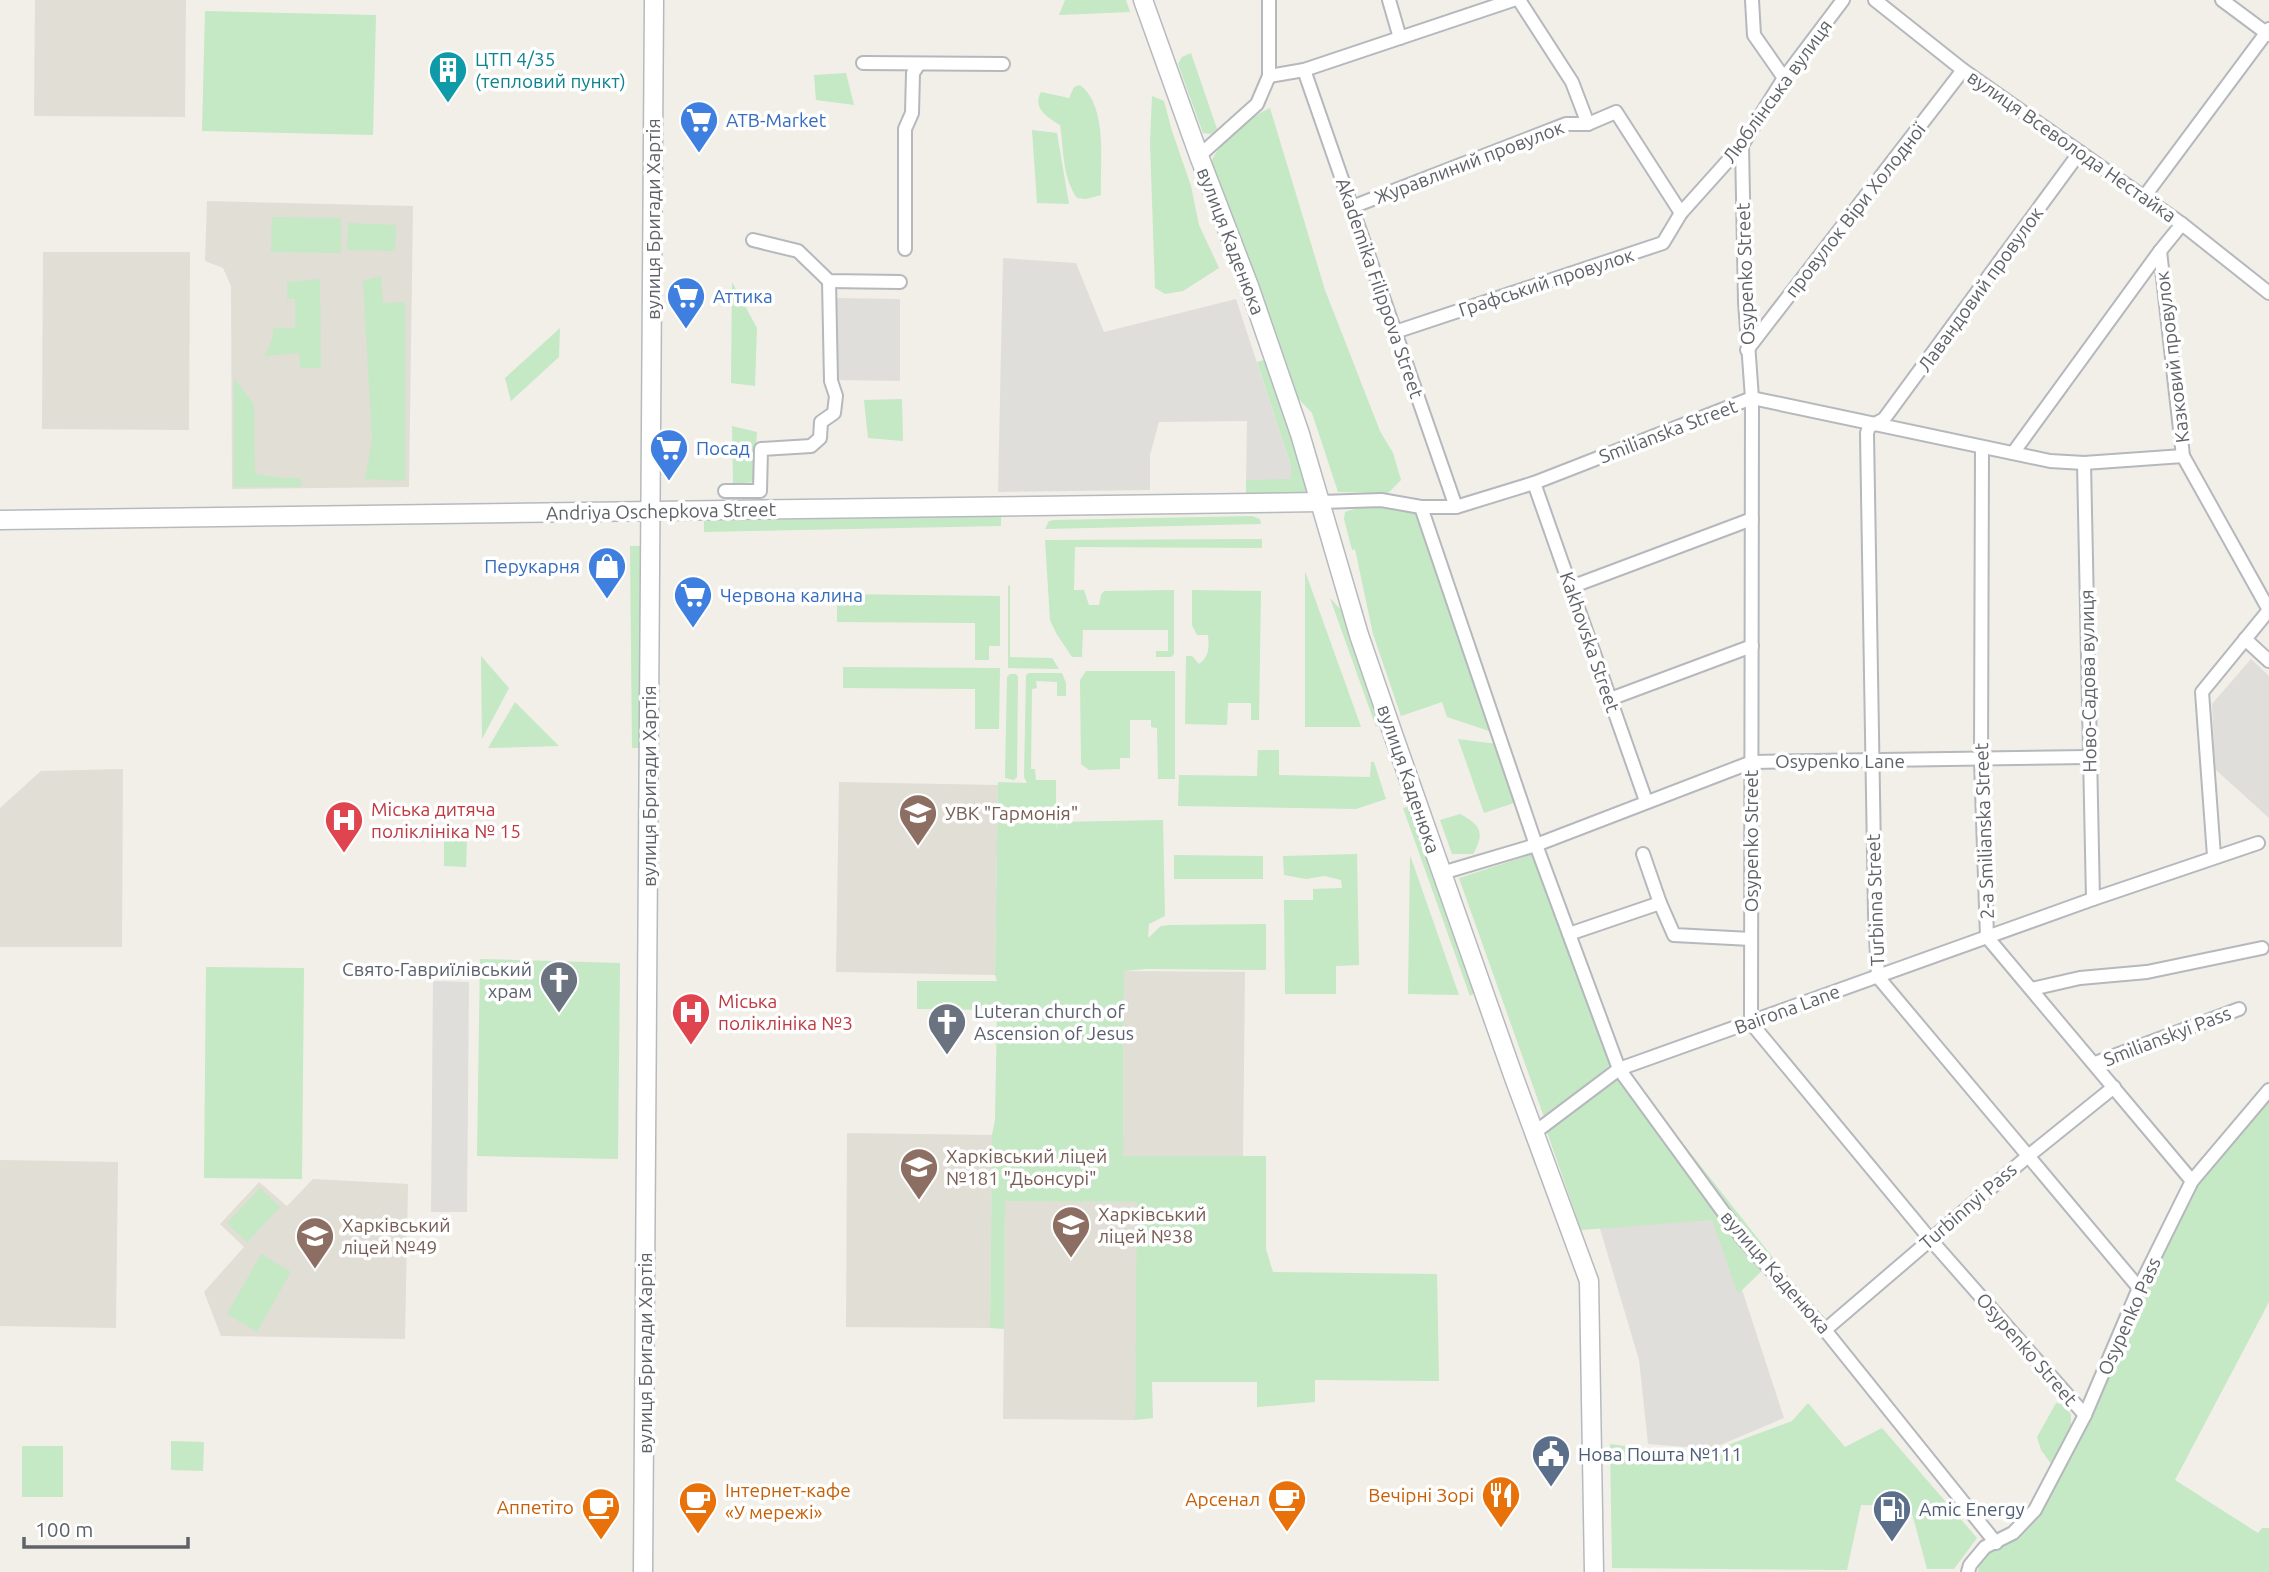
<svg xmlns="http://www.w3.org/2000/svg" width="2269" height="1572" viewBox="0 0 2269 1572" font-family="Ubuntu,sans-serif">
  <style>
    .industrial { fill: #e0deda }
    .education { fill: #e1ded6 }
    .green { fill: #c5e8c5 }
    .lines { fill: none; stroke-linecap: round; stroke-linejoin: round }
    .street-casing { stroke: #b5b8bc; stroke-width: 16 }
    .secondary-casing { stroke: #b6babf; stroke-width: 21 }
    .street { stroke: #fff; stroke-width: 12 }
    .secondary { stroke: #fff; stroke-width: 18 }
    .labels { text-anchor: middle; stroke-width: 7; stroke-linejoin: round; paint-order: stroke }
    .culture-label { font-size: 19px; fill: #0d838f; stroke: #fff; text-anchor: start }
    .street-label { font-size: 19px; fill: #5f6368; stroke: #fff }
    .shop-label { font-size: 19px; fill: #366cbe; stroke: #fff; text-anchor: start }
    .health-label { font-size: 19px; fill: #be3a42; stroke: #fff; text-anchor: start }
    .education-label { font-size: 19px; fill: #785e54; stroke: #fff; text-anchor: start }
    .worship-label { font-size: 19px; fill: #5b616d; stroke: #fff; text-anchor: end }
    .service-label { font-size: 19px; fill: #4e5e75; stroke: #fff; text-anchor: start }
    .food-label { font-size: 19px; fill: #c56008; stroke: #fff; text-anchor: end }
  </style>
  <rect width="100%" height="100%" fill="#f1efe8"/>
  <g class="industrial">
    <polygon points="1003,258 1076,263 1104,332 1236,299 1291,466 1291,480 1246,480 1247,421 1159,422 1150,455 1150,490 998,492"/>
    <polygon points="835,298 900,299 900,381 835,380"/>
    <polygon points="2251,659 2269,676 2269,818 2215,769 2212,704"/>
    <polygon points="433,981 469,982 467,1212 431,1212"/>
    <polygon points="1718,1216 1784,1418 1711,1449 1648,1444 1639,1360 1598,1222"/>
  </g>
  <g class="education">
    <polygon points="35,0 186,0 185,117 34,116"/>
    <polygon points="207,201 413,206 409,487 232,489 231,286 223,268 205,261"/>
    <polygon points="43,252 190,252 189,430 42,429"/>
    <polygon points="123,769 122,947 0,947 0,808 41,771"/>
    <polygon points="839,782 998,785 995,975 836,972"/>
    <polygon points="1124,971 1245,972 1243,1157 1123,1156"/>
    <polygon points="847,1133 992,1135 990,1328 846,1327"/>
    <polygon points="0,1160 118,1162 116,1328 0,1326"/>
    <polygon points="313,1179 408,1184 405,1339 221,1336 204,1292 244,1247 220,1224 259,1182 287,1206"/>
    <polygon points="1005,1200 1138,1202 1135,1420 1003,1419"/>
  </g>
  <g class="green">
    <polygon points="1065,0 1126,0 1130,12 1059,15"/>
    <polygon points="205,11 376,15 373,135 202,131"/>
    <polygon points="1191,53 1217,129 1211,134 1203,133 1178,64 1182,57"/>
    <polygon points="846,73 854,105 816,100 814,75"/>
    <path d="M1080,85c28,21 20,77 21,110l-15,4 -9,-1c-15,-21 -13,-48 -17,-73 -13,-8 -28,-17 -19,-33l28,6 5,-11z"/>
    <polygon points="1152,96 1164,101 1172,131 1191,186 1199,225 1219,268 1183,291 1165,294 1155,288 1150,143"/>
    <path d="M1270,108l55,182 55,141 13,22 8,27 -13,13 -50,-1 -26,-79 -16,-17 -85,-234c10,-22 37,-44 59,-54z"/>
    <polygon points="1032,130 1057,133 1069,204 1037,203"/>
    <polygon points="272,217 341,218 341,253 271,252"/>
    <polygon points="348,223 396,225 395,251 347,250"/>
    <polygon points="381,276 383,303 405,302 405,481 365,479 372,441 363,281"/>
    <polygon points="320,279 321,368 300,368 299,353 264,356 273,338 273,328 295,328 295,299 287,299 287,282"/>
    <polygon points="732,282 757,328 755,386 731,383"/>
    <polygon points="560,328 559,357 511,401 505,378"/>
    <polygon points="1264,360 1306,473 1308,491 1306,494 1246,498 1246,480 1291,479 1291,466 1257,362"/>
    <polygon points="234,378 254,404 255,474 281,478 301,478 301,487 234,487"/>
    <polygon points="902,399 903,441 868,438 864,400"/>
    <polygon points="732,426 757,432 754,482 733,484"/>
    <polygon points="1374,503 1412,509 1418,518 1492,732 1447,717 1442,702 1401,716 1373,634 1355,549 1352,550 1344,519 1345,512"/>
    <polygon points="1001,516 1001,526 704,532 704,521"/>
    <polygon points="1252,516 1260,519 1261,524 1045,529 1049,521 1054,520"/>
    <polygon points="1262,539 1262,548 1075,547 1074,590 1084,590 1089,605 1099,605 1101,595 1104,591 1174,590 1174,654 1171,657 1156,657 1156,651 1168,651 1168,630 1083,630 1082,657 1072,657 1056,633 1050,620 1045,540"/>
    <polygon points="630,546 643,546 646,748 632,748"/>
    <polygon points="1305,571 1361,727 1305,727"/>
    <polygon points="1010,585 1010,657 1052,658 1059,669 1008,668 1008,586"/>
    <path d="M1192,590l69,1 -2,129h-8v-17h-23l-1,22 -42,-1 1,-68h6l7,8c11,-8 10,-17 9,-29h-11l-5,-10z"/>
    <polygon points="837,594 1000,596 1000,646 989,646 989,660 975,660 975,623 837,622"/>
    <polygon points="1330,598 1341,610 1381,721 1376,727"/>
    <polygon points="481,656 509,688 482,739"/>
    <polygon points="843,667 1000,668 999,729 975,729 975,689 843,688"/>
    <polygon points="1086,671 1175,671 1175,779 1158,779 1157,728 1151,727 1151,720 1130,720 1130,758 1120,758 1120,769 1089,770 1081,764 1080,680"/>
    <polygon points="1029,673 1062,673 1066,683 1066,696 1057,696 1057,682 1036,681 1037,688 1032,689 1031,769 1035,769 1036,780 1056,780 1056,829 1057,822 1163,820 1165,916 1149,924 1148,938 1161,926 1169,925 1266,924 1266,970 1146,969 1124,971 1123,1156 1266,1156 1266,1249 1273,1272 1437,1274 1439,1381 1315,1380 1315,1402 1257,1407 1257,1382 1152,1382 1153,1418 1135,1420 1137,1202 1005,1201 1004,1329 990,1328 992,1135 995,1120 997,1010 917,1009 917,981 997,981 995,975 998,782 1027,783 1024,777 1026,675"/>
    <polygon points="1010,674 1016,674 1018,677 1017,777 1014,780 1005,778 1007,677"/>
    <polygon points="515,702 559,746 488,748"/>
    <polygon points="1458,739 1497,744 1517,802 1484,813"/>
    <polygon points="1258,750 1279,750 1279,775 1370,777 1371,762 1374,762 1386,799 1356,809 1178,806 1179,775 1257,776"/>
    <polygon points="1412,806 1476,992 1470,996 1403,808"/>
    <path d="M1460,814c21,11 25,19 13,40h-21l-12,-34z"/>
    <polygon points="444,839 467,840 466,867 444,866"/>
    <polygon points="1357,854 1359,965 1336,966 1336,994 1285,994 1284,900 1313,900 1313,889 1342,888 1341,880 1324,876 1306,879 1284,875 1283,856"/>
    <polygon points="1533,854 1612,1064 1544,1117 1459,878"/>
    <polygon points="1174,855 1263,856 1263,879 1174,879"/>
    <polygon points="1410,855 1459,995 1408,994"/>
    <polygon points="480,959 620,963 618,1159 477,1156"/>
    <polygon points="206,967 304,968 302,1179 204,1178"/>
    <polygon points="1629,1075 1774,1259 1738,1294 1712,1220 1581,1230 1547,1132 1612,1079"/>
    <polygon points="2269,1097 2269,1302 2175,1480 2258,1533 2262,1528 2269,1528 2269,1572 1978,1572 1980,1558 2009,1540 2025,1526 2052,1465 2041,1450 2037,1437 2056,1403 2061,1404 2071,1414 2071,1431 2094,1398 2194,1187"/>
    <polygon points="260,1188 280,1207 247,1242 227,1223"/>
    <polygon points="261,1254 291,1272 257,1332 227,1314"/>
    <polygon points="1808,1403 1845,1447 1882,1428 1977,1538 1954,1569 1927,1569 1910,1506 1861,1505 1847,1570 1612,1568 1610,1444 1698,1456 1792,1421"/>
    <polygon points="171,1441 204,1442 203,1471 171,1470"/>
    <rect x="22" y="1446" width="41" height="51"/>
  </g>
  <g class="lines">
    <g class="street-casing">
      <g id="street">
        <polyline points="1389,0 1400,38"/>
        <polyline points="1519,0 1572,82 1588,124 1616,112 1681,213"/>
        <polyline points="1752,0 1754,35 1784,78"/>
        <polyline points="1875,0 1963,70 2182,224 2269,293"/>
        <polyline points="2222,0 2269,35"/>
        <polyline points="863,63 1003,64"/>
        <polyline points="1304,70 1456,507"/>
        <polyline points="1269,76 1304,70 1513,0"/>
        <polyline points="1742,145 1745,302 1752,398 1751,1023 1930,1239 2085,1415"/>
        <polyline points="2080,152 1884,419 1869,427 1867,433 1875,914 1878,977 2139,1288"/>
        <polyline points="1199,156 1257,104 1269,76 1269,0"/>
        <polyline points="2144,197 2269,29"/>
        <polyline points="1352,207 1566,124 1588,124"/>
        <polyline points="753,240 798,251 829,281 900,282"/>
        <polyline points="905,249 905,129 912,113 913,73 919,64"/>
        <polyline points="2160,251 2183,456 2269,610"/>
        <polyline points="1395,332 1663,243 1681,213 1742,145 1784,78 1843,0"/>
        <polyline points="1747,350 1963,70"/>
        <polyline points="1982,448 1981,760 1987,937 2192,1181"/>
        <polyline points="2013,453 2160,251 2182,224"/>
        <polyline points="2084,463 2093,899"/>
        <polyline points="1534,483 1646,801"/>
        <polyline points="725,491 760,491 761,449 811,446 820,438 821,422 834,413 836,396 831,381 829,281"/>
        <polyline points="1321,502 1381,500 1421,507 1456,507 1534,483 1752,398 2050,461 2084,463 2183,456"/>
        <polyline points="1421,507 1536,845 1619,1069 1743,1239 1825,1330 1996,1543"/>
        <polyline points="1571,587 1752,519"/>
        <polyline points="2245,639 2269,661"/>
        <polyline points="1610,699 1752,646"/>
        <polyline points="1643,854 1660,903"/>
        <polyline points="2214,856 2202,692 2269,610"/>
        <polyline points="1442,873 1536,845 1752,762 2088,757"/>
        <polyline points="1569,934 1660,903 1674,935 1751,939"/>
        <polyline points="2032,989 2080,978 2147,972 2262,948"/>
        <polyline points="2095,1063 2239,1009"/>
        <polyline points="1534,1133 1619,1069 2093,899 2258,843"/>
        <polyline points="1825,1330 2027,1157 2114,1087"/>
        <polyline points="1968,1572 1970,1565 1985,1547 2013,1533 2035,1510 2085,1415 2139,1288 2192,1181 2269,1090"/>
      </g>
    </g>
    <g class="secondary-casing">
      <g id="secondary">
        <polyline points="1143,0 1199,156 1249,286 1300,434 1359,635 1393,734 1513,1075 1589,1281 1594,1572"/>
        <polyline points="0,520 1321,502"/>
        <polyline points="643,1572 654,0"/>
      </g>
    </g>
    <use href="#street" class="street"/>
    <use href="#secondary" class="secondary"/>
  </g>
  <defs>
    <g id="building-pin" transform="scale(2.0125)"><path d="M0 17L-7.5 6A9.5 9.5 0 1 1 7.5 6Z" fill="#0f9aa8" stroke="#fff"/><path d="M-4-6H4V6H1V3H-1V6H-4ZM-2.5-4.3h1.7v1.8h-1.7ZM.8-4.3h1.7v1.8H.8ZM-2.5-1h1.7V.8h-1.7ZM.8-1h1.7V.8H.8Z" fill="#fff"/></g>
    <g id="supermarket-pin" transform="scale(2.0125)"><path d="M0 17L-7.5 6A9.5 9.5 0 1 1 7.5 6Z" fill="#3f7fe0" stroke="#fff"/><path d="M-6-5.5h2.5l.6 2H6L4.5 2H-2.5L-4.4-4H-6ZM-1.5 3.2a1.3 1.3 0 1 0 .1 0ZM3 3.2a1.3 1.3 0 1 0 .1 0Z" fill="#fff"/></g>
    <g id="shop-pin" transform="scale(2.0125)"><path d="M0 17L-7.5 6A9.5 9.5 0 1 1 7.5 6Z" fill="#3f7fe0" stroke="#fff"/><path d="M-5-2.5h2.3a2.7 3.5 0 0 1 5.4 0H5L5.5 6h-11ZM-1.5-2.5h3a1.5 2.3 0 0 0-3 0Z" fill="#fff"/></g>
    <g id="school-pin" transform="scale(2.0125)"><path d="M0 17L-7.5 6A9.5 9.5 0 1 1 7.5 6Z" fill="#8d6e63" stroke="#fff"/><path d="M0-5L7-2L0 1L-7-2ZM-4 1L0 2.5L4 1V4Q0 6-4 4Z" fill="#fff"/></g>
    <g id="hospital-pin" transform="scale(2.0125)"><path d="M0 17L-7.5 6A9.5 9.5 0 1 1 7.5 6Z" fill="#e0444e" stroke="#fff"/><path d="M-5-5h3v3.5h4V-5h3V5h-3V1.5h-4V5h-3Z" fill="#fff"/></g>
    <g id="church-pin" transform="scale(2.0125)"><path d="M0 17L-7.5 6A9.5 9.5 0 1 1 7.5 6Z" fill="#6b7280" stroke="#fff"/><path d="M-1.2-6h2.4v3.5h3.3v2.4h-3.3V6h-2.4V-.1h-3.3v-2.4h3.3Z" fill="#fff"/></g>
    <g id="civic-pin" transform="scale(2.0125)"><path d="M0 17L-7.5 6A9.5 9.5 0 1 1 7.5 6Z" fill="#5c6f8a" stroke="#fff"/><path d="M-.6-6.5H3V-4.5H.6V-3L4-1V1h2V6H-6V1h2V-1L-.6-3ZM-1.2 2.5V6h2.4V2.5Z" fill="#fff"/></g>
    <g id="restaurant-pin" transform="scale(2.0125)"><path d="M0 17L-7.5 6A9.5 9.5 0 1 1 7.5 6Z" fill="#e8710a" stroke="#fff"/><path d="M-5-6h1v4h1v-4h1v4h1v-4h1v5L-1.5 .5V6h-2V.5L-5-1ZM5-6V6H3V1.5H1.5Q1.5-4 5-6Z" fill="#fff"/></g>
    <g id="cafe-pin" transform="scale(2.0125)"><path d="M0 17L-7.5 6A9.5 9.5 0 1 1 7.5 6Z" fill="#e8710a" stroke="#fff"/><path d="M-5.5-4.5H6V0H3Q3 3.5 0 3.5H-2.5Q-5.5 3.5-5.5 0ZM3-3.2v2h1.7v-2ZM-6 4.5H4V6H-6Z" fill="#fff"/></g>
    <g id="fuel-pin" transform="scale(2.0125)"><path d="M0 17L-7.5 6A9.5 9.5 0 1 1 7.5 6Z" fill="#5c6f8a" stroke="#fff"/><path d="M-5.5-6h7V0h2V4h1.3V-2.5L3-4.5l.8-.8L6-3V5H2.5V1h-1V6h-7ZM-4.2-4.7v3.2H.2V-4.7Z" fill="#fff"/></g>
  </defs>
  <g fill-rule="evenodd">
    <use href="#building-pin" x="448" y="70"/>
    <use href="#supermarket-pin" x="699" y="120"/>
    <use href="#supermarket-pin" x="686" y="296"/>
    <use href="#supermarket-pin" x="669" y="448"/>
    <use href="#shop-pin" x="607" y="566"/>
    <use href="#supermarket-pin" x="693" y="595"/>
    <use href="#school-pin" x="918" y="813"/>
    <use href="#hospital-pin" x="344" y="820"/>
    <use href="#church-pin" x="559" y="980"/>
    <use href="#hospital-pin" x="691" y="1012"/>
    <use href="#church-pin" x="947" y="1022"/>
    <use href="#school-pin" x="919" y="1167"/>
    <use href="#school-pin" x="1071" y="1225"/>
    <use href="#school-pin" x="315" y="1236"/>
    <use href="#civic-pin" x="1551" y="1454"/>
    <use href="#restaurant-pin" x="1501" y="1495"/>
    <use href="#cafe-pin" x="1287" y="1499"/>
    <use href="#cafe-pin" x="698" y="1501"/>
    <use href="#cafe-pin" x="601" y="1507"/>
    <use href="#fuel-pin" x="1892" y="1509"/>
  </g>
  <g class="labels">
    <g class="culture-label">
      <text x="475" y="66">ЦТП 4/35<tspan x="475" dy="22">(тепловий пункт)</tspan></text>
    </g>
    <g class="street-label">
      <text transform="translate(1777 91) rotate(-54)" y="7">Люблінська вулиця</text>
      <text transform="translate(2072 146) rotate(35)" y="7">вулиця Всеволода Нестайка</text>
      <text transform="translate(1469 162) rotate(-21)" y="7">Журавлиний провулок</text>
      <text transform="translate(1855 210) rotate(-52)" y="7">провулок Віри Холодної</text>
      <text transform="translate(653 219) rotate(-90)" y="7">вулиця Бригади Хартія</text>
      <text transform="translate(1231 241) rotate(69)" y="7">вулиця Каденюка</text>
      <text transform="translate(1745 274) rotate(-92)" y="7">Osypenko Street</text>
      <text transform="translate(1546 282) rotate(-18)" y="7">Графський провулок</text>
      <text transform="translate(1380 288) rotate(71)" y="7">Akademika Filippova Street</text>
      <text transform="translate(1980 289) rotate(-54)" y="7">Лавандовий провулок</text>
      <text transform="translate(2172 357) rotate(-97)" y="7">Казковий провулок</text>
      <text transform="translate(1668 431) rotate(-21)" y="7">Smilianska Street</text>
      <text transform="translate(661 511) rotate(-1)" y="7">Andriya Oschepkova Street</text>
      <text transform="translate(1590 642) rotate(71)" y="7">Kakhovska Street</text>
      <text transform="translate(2088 681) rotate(-91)" y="7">Ново-Садова вулиця</text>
      <text x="1840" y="768">Osypenko Lane</text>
      <text transform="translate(1409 779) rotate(71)" y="7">вулиця Каденюка</text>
      <text transform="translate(649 786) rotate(-90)" y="7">вулиця Бригади Хартія</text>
      <text transform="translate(1984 831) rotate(-92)" y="7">2-a Smilianska Street</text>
      <text transform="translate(1751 841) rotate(-90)" y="7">Osypenko Street</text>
      <text transform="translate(1875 900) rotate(-92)" y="7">Turbinna Street</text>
      <text transform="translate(1787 1009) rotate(-20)" y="7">Bairona Lane</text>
      <text transform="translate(2167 1036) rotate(-21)" y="7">Smilianskyi Pass</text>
      <text transform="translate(1968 1206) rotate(-41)" y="7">Turbinnyi Pass</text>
      <text transform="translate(1776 1272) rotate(49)" y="7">вулиця Каденюка</text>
      <text transform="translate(2129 1316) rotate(-66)" y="7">Osypenko Pass</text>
      <text transform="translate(2027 1349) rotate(49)" y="7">Osypenko Street</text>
      <text transform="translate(645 1353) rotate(-90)" y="7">вулиця Бригади Хартія</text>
    </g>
    <g class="shop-label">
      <text x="726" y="127">ATB-Market</text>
      <text x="713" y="303">Аттика</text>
      <text x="696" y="455">Посад</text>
      <text x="580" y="573" text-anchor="end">Перукарня</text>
      <text x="720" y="602">Червона калина</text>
    </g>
    <g class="health-label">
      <text x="371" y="816">Міська дитяча<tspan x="371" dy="22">поліклініка № 15</tspan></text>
      <text x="718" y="1008">Міська<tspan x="718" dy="22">поліклініка №3</tspan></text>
    </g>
    <g class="education-label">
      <text x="945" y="820">УВК "Гармонія"</text>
      <text x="946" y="1163">Харківський ліцей<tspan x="946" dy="22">№181 "Дьонсурі"</tspan></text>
      <text x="1098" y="1221">Харківський<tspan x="1098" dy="22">ліцей №38</tspan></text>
      <text x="342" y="1232">Харківський<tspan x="342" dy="22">ліцей №49</tspan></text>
    </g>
    <g class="worship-label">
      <text x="532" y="976">Свято-Гавриїлівський<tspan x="532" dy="22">храм</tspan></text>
      <text x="974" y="1018" text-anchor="start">Luteran church of<tspan x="974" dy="22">Ascension of Jesus</tspan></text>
    </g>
    <g class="service-label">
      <text x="1578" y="1461">Нова Пошта №111</text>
      <text x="1919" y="1516">Amic Energy</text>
    </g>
    <g class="food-label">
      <text x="725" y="1497" text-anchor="start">Інтернет-кафе<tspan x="725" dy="22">«У мережі»</tspan></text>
      <text x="1474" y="1502">Вечірні Зорі</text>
      <text x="1260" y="1506">Арсенал</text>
      <text x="574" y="1514">Аппетіто</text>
    </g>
  </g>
  <path d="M24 1537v10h164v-10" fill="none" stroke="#5f6368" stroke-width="3.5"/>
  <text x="35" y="1537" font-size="21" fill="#5f6368" stroke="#ffffff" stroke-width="5" paint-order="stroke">100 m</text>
</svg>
